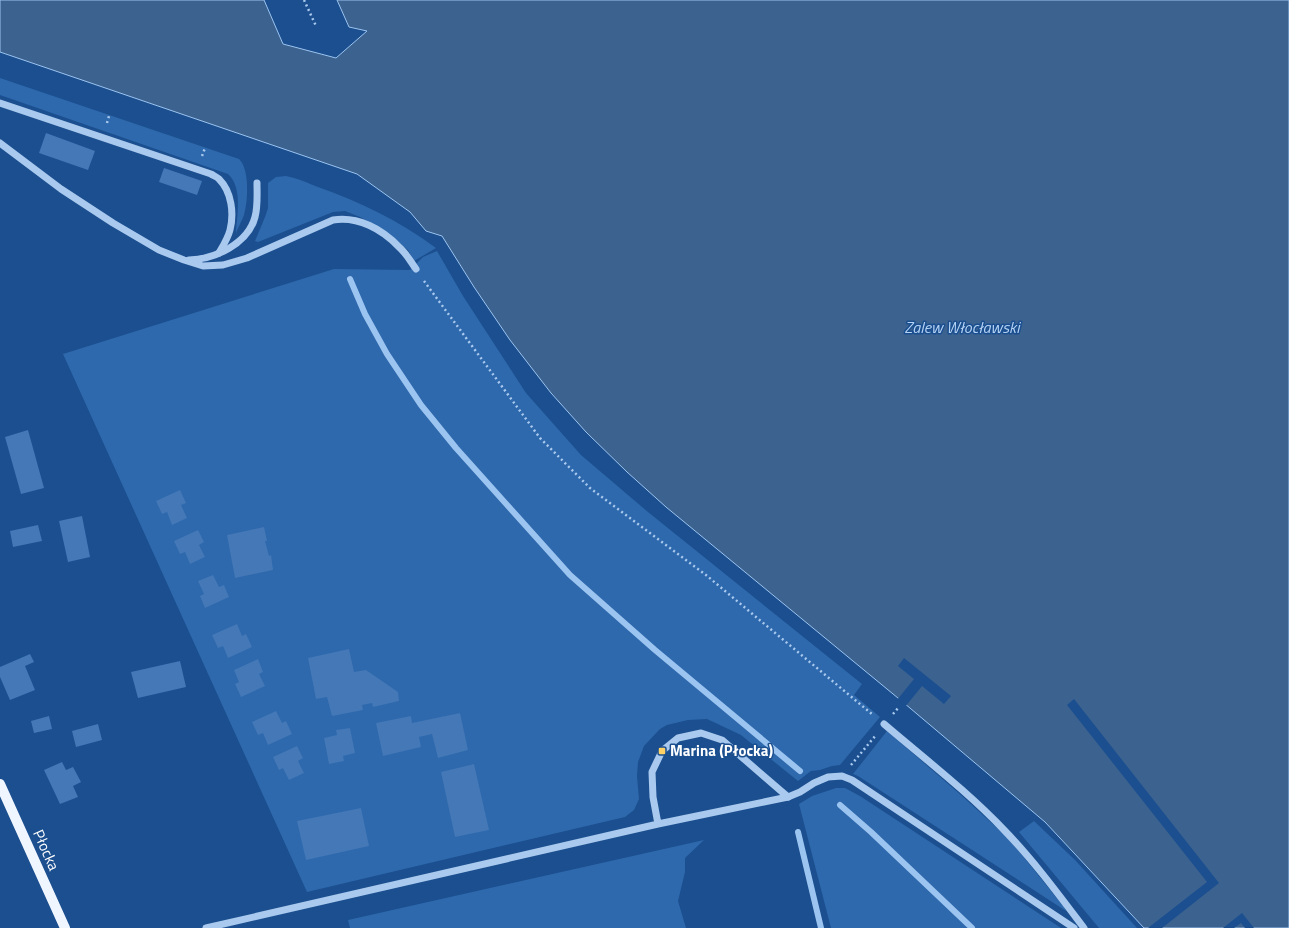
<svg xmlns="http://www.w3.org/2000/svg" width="1289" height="928" viewBox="0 0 1289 928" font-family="'Titillium Web',sans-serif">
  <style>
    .green { fill: #2e69ad }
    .water { fill: #3c6290; stroke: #9cc4f0 }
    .pier { fill: #1b4f8f }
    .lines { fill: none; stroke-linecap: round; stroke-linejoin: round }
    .stream { stroke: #9cc4f0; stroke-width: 6 }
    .building { fill: #4478b7 }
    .path { stroke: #a9c9ee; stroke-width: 2.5; stroke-dasharray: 2 3; stroke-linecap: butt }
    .minor { stroke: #a9c9ee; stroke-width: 7 }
    .major { stroke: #f0f6ff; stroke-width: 10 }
    .poi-dot { fill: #ffd166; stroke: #1b4f8f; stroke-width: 1.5 }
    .labels { text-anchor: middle; stroke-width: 3; stroke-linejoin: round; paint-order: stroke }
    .poi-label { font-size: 15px; font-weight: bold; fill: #fff; stroke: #1b4f8f; text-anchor: start }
    .street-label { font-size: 15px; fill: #fff; stroke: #1b4f8f }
    .water-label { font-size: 16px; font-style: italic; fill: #b5d3f5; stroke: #1b4f8f }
  </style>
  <rect width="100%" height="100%" fill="#1b4f8f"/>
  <g class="green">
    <path d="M0,78l239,81c11,10 9,43 5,56 -2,6 -6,12 -8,18 1,-18 7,-45 -8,-59l-228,-79z"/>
    <path d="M286,176c11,2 22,7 32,11 42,15 82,34 118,61l-22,13 -6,-11 -22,-19 -26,-14 -15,-6 -12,1 -75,30 -3,-1 10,-24 3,-9v-25l8,-6z"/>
    <polygon points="437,251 463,296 526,393 581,455 648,512 862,684 854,695 880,717 840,765 832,766 820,770 811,771 798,781 741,735 707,719 688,720 667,725 660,729 644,746 638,762 637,776 639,799 634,810 625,817 307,892 63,354 334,269 410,270 423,257"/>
    <polygon points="887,731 961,795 1009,839 1064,907 1066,911 858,776 853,774"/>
    <polygon points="836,788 845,788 860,796 1061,928 831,928 799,804 812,796"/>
    <polygon points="1034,821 1075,860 1137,928 1099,928 1019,832"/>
    <polygon points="704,840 685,858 685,872 678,901 686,928 350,928 348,920"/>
  </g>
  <polygon class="water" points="0,0 264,0 283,44 336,58 367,31 349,27 337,0 1289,0 1289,928 1144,928 1045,822 904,703 666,507 627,472 586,432 551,393 510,340 474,287 442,236 426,231 410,212 357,174 0,52"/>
  <g class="pier">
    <polygon points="904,658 951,696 944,704 922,686 905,707 897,700 914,679 898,666"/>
    <polygon points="1074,699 1219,883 1162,928 1148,928 1207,882 1067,705"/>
    <polygon points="1242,913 1254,928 1245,928 1241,923 1234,928 1223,928"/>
  </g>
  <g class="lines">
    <g class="stream">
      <polyline points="350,279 365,314 387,354 421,405 456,448 570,575 655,650 800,771"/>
      <polyline points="840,805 871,832 972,928"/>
      <polyline points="798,832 821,928"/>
    </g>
  </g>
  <g class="building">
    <polygon points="46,133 95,151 88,170 39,153"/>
    <polygon points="164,168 202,181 197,195 159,182"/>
    <polygon points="28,430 44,488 21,494 5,437"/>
    <polygon points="180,490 186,503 181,505 187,518 172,525 167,512 162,514 156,501"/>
    <polygon points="82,516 90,557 68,562 59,521"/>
    <polygon points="38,525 42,541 13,547 10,531"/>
    <polygon points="264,527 267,541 265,541 269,556 271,555 273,570 235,578 227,535"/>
    <polygon points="198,530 204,542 199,545 205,557 190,564 185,552 180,554 174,541"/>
    <polygon points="213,575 219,587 224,585 229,597 205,608 200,596 204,594 198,581"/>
    <polygon points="237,624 242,636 246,634 252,647 228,658 223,646 218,648 212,635"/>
    <polygon points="349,649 354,672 366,670 398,692 399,701 373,707 372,703 362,705 363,710 332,716 327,697 316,699 308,658"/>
    <polygon points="30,654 34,662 25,666 35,690 10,700 0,677 0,667"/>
    <polygon points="258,659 263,672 259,674 265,686 241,697 235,684 239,682 234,670"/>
    <polygon points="180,661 186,687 138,698 131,672"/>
    <polygon points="276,711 282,723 286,721 292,734 268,745 263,733 258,735 252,722"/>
    <polygon points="460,713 468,750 438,758 432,734 419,737 421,747 383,756 376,723 411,716 412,723"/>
    <polygon points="49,716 52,729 34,733 31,721"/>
    <polygon points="98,724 102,740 76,747 72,731"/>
    <polygon points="350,728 355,753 343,756 344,761 329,764 324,738 337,735 336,730"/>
    <polygon points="297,746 303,758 298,761 304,773 289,780 283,768 279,770 273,757"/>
    <polygon points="62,762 66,770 73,767 81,782 73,786 78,797 60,804 44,770"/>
    <polygon points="474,764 489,830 455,837 441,772"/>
    <polygon points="361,808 369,846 306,860 297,821"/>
  </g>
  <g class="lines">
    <g class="path">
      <polyline points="304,0 316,26"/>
      <polyline points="107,123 109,116"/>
      <polyline points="202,156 205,148"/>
      <polyline points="424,281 540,438 590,488 706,575 873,715"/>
      <polyline points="893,714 899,707"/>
      <polyline points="851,765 876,735"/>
    </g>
    <g class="minor">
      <path d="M0,103l211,71c3,2 6,3 8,5 13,13 15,35 11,51 -2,8 -7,16 -11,23"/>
      <path d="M0,143l61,46 52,34 46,27 25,10 19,6 20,-1 24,-7 86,-38c25,-4 49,9 66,27 7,6 12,15 17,22"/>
      <path d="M189,260c26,-1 59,-16 66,-43 3,-11 2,-23 2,-34"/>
      <path d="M884,724c41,35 84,68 121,107 29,30 54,64 79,97"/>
      <polyline points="788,797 800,792 814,783 828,777 842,776 852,780 1074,928"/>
      <polyline points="206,928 658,824 788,797 722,740 701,733 678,738 662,751 652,772 653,797 658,824"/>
    </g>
    <polyline class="major" points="0,784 65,928"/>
  </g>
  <rect class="poi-dot" x="658" y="747" width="8" height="8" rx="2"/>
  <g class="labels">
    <g class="poi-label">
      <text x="670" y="756">Marina (Płocka)</text>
    </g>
    <g class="street-label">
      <text transform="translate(46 850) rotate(66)" y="5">Płocka</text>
    </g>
    <g class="water-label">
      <text x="962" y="333">Zalew Włocławski</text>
    </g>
  </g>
</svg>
